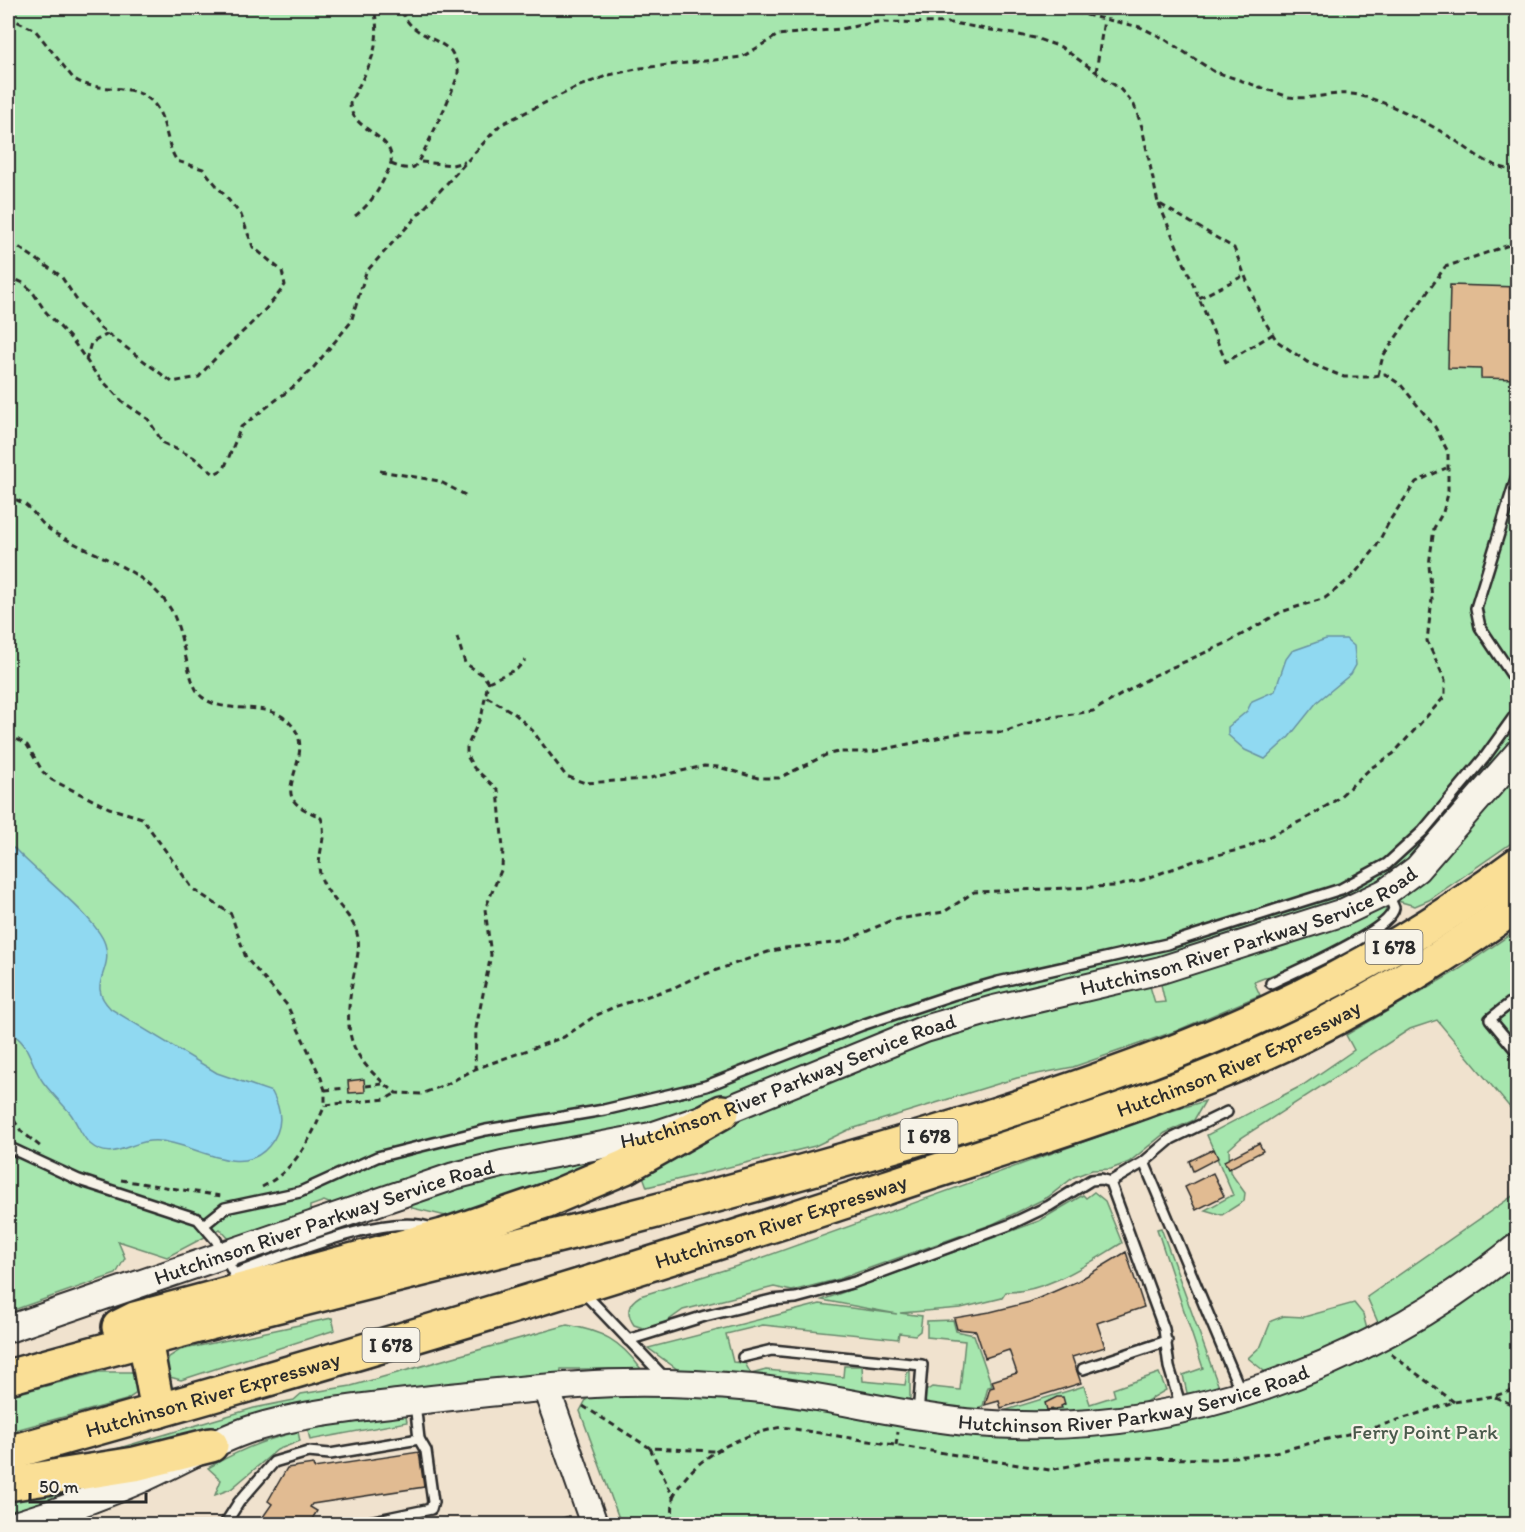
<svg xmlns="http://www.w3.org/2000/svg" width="1525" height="1532" viewBox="0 0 1525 1532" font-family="Itim,sans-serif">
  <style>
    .green { fill: #a6e6ae; stroke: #68886c; stroke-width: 1.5 }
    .water { fill: #90d9f1; stroke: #6893a2; stroke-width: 1.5 }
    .building { fill: #e1bb92; stroke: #2b2b2b; stroke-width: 1.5 }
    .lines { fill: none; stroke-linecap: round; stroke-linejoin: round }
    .lane-casing { stroke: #2b2b2b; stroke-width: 14 }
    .secondary-casing { stroke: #2b2b2b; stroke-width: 30 }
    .highway-casing { stroke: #2b2b2b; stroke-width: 38 }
    .path { stroke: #2b2b2b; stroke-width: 3; stroke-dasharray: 6 4.5; stroke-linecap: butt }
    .lane { stroke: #f7f3e8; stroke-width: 9 }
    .secondary { stroke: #f7f3e8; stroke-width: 26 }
    .highway { stroke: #fadf96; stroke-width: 33 }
    .labels { text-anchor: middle; stroke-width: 4.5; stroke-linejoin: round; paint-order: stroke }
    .shield { fill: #f7f3e8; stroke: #686764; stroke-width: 1.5 }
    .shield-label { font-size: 20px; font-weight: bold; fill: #2b2b2b }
    .street-label { font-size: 21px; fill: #2b2b2b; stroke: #f7f3e8 }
    .park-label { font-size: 21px; fill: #4a5a4c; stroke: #f7f3e8 }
  </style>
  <rect width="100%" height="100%" fill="#f0e2ce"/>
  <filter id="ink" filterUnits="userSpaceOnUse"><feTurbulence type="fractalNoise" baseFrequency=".0167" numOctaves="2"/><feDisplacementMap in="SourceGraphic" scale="12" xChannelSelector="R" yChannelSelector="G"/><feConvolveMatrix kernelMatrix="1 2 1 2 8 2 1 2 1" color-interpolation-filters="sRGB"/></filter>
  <g filter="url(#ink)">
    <g class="green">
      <polygon points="8,8 1517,8 1517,740 1413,860 1359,896 676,1118 336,1206 324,1201 310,1206 310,1213 241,1241 229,1239 220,1229 167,1257 118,1241 125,1258 116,1274 8,1312"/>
      <polygon points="1517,767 1517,839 1429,900 1415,906 1398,901 1396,897"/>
      <path d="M1386,904c0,5 0,9 -4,13 -17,21 -99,54 -128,65l6,13 -84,36 -103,36 -56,11 -169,52 -33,16 -168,41 -4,-11 1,-11 89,-45 207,-85 209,-52 6,20 10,-1 -5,-22z"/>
      <polygon points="1517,930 1517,1116 1437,1020 1410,1029 1241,1138 1229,1149 1230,1172 1245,1193 1244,1201 1222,1215 1205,1210 1233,1195 1207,1135 1303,1085 1354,1050 1346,1035 1458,970"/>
      <path d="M1205,1101l-11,19 -29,13 -36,29 -18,7 -19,1 -18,7 -26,20 -55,27 -154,55 -47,12 -18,-4 -91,23 -17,12 -20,7 -12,-4c-8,-12 -7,-21 6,-29l110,-34 411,-148z"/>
      <polygon points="605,1157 609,1162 467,1221 412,1208 412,1201 487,1179"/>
      <path d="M1094,1192l11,9 17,42c-35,21 -74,49 -116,49l-4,6 -41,10 -61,5 22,3 -2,15 -5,4 -16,-2 -1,6 -135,-14 -37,9 7,28 12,1 6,11 15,-4 77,7 1,-11h18l1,15 42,4 2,-12 3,-2v27l-4,4 -222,-28 -36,-26 172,-44 77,10 -75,-14 217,-79 44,-26 3,3z"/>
      <polygon points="1517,1193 1517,1233 1380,1327 1367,1297"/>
      <polygon points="1161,1228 1220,1390 1195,1396 1187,1393 1183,1375 1203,1368 1157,1229"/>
      <polygon points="1517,1260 1517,1524 621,1524 580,1411 587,1398 597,1392 717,1395 792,1408 1002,1434 1331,1371 1389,1346 1459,1305"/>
      <polygon points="1354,1303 1363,1314 1368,1333 1269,1375 1248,1358 1261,1346 1271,1321 1284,1316 1304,1317"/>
      <polygon points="332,1318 335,1330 181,1380 170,1377 165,1367 169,1357 180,1350"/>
      <polygon points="953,1320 956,1331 974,1335 992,1386 988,1387 983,1406 979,1407 979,1413 925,1405 926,1391 932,1387 960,1390 965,1341 927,1337 927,1321"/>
      <path d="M567,1325c35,6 53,15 74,44h-80l-1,10 -383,65 -71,8 148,-44 40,-8 7,-6 50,-8z"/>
      <polygon points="99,1372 134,1372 137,1393 126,1400 8,1432 8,1396"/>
      <polygon points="1159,1373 1166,1390 1140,1405 1049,1416 997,1413 1084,1386 1090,1404 1115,1396 1113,1389"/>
      <polygon points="405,1411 407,1422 310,1440 307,1426"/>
      <path d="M298,1432l2,9 -23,9 -46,39 -16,6 6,-15 -13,-12c29,-17 57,-29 90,-36z"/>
      <polygon points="103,1483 8,1517 8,1495"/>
    </g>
    <g class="water">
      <polygon points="1326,639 1346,639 1354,646 1356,665 1351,674 1317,702 1289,737 1265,759 1245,750 1228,735 1228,727 1247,711 1252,701 1275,691 1286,659 1292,651"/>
      <path d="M8,846l7,3c22,24 81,68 90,95 9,29 -20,39 6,65l106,64 55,19c10,19 12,36 -3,54 -31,37 -80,-9 -119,-5 -22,2 -39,21 -60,3 -9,-8 -13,-22 -20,-31 -9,-11 -19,-20 -27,-31 -13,-18 -13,-41 -35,-50z"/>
    </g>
    <g class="building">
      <polygon points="1450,285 1518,287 1518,379 1481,378 1481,369 1448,368"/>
      <polygon points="364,1079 365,1092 349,1093 348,1081"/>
      <polygon points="1259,1143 1263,1151 1228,1169 1224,1161"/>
      <polygon points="1214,1149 1218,1158 1193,1171 1189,1161"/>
      <polygon points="1213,1173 1224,1196 1196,1210 1185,1187"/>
      <polygon points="1126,1252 1144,1307 1097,1323 1105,1347 1072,1357 1081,1383 1001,1408 999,1401 985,1405 990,1388 994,1387 992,1381 1017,1373 1009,1350 985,1358 976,1331 957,1329 954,1318 990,1312 1030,1302 1078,1281"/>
      <polygon points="1057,1397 1063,1397 1065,1404 1061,1406 1062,1408 1047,1410 1045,1403"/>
      <polygon points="419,1452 424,1487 312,1504 310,1507 317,1511 309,1524 301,1521 299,1524 258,1524 272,1504 268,1501 287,1468 313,1464 314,1468"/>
      <polygon points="569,1516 572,1524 545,1524"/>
    </g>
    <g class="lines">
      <g class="lane-casing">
        <g id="lane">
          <polyline points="1518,472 1476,608 1480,627 1518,684"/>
          <path d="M1271,983c22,-11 120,-52 123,-75l-6,-14"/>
          <polyline points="1518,997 1490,1019 1518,1053"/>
          <polyline points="8,1147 79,1180 198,1219 216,1240 234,1274 236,1285"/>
          <polyline points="1144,1162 1241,1392"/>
          <polyline points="1110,1182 1144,1162 1171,1139 1227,1112"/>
          <polyline points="205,1224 225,1208 300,1192 377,1157 486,1130 604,1110 706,1086 862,1025 952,995 998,982 1167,944 1341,889 1387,864 1423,831 1485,757 1518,711"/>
          <path d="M234,1274c45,-16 157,-65 199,-45"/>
          <polyline points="584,1293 665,1378"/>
          <polyline points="628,1340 705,1316 771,1300 796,1298 855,1282 1009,1225 1049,1206 1091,1180 1101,1179 1110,1182 1164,1329 1169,1367 1181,1407"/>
          <polyline points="743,1357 772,1350 922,1365 918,1414"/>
          <polyline points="1083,1369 1167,1341"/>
          <polyline points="79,1507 84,1524"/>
          <polyline points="225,1524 239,1502 274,1462 308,1452 330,1454 419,1439"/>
          <polyline points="359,1524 431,1509 433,1502 426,1451 419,1439 415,1403"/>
        </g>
      </g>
      <g class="secondary-casing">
        <g id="secondary">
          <path id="s1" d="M8,1329l446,-153 48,-12 149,-28 71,-24 203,-83 69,-20 167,-39 183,-58 42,-20 31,-23 101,-116"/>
          <polyline points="546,1388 594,1524"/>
          <path id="s2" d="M18,1524c43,-13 85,-28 126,-46 36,-16 70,-37 107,-49 48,-15 98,-20 147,-26 60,-7 121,-14 181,-18 56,-4 116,-2 173,3 75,7 150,29 225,35 197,16 389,-54 541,-177"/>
        </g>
      </g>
      <g class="highway-casing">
        <g id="highway">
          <polyline points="119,1327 135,1319 443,1236 545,1201 625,1167 722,1112"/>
          <polyline points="145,1340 158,1411"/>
          <path d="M8,1377c204,-57 411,-107 617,-158 125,-32 249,-66 372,-105 193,-61 358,-128 521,-250"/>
          <path id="s3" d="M8,1453c294,-82 587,-168 877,-265 139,-47 285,-88 418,-153 75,-37 147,-82 215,-131"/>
          <polyline points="8,1484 135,1464 211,1445"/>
        </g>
      </g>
      <g class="path">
        <path d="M1055,8l85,19 23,11 50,33 76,26c24,4 49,-8 73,-1 27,7 59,23 83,38 27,16 38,32 73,37"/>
        <path d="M8,17l27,13 38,48c24,18 62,1 82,27 12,16 11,40 22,56l26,8 38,46 12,32 29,24 3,14c-24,35 -60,59 -86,92l-27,5 -72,-54 -24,-29 -15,-23 -53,-36"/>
        <polyline points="1096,72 1104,20"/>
        <polyline points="421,162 452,165 465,162"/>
        <path d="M391,164c8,3 15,6 23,3 6,-4 43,-83 44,-94 1,-8 -3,-15 -7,-22 -18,-16 -43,-17 -50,-43"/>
        <polyline points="1159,204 1226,362 1273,334"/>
        <path d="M355,216c14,-11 21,-21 29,-37 2,-5 6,-11 7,-17 4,-28 -41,-31 -41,-59 17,-34 33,-54 24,-95"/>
        <path d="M8,276l15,7 9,8 13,20 28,30 23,33 27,28 25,17 15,24 30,14 21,17 10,-5 17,-42 52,-40 21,-20 37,-45 15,-50 134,-147 77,-38 32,-12 32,-7 101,-11 36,-22 63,-6 36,-7 76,1 82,15 26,9 59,42 14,16 8,22 16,76 76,45 26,66 17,27 30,21 37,15h23l18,-3 16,11 34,42 13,25v42l-5,18 -9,16 -5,37 3,34 -5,42 18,39v16l-52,58 -22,14 -35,32 -27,17 -63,31 -49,12 -55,20 -26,6 -142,6 -30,20 -52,8 -49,22 -58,6 -17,4 -74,26 -21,10 -59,19 -19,9 -31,21 -89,32 -28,15 -26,10 -25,-1c-46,-36 -54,-56 -43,-114 2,-13 7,-27 5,-41 -4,-24 -27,-36 -36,-58 -9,-21 7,-41 -1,-62 -9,-6 -20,-8 -27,-17 -13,-16 18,-48 0,-73 -22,-32 -66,-10 -92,-31 -16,-13 -17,-65 -32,-89 -27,-41 -77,-52 -117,-76 -20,-13 -18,-28 -45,-35"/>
        <polyline points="1199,298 1245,275"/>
        <polyline points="86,360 91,343 108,334"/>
        <polyline points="1378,375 1383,356 1445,267 1518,242"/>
        <polyline points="380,471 439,481 467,496"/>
        <polyline points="457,637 465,663 483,675 488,682 482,714 467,747 467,756 474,768 498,790 503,849 502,868 485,909 491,955 476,1028 475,1069"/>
        <polyline points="488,682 517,669 525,660"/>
        <polyline points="487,697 514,713 532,730 566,776 585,783 646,779 704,766 718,767 758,778 779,778 826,755 838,752 871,752 965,732 1004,732 1040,719 1093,711 1155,675 1229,642 1281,612 1325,598 1351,578 1375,549 1390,520 1416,482 1446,468"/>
        <polyline points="8,734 27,745 43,772 52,780 109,808 142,818 193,889 231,914 246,958 287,1005 321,1078 325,1090 325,1105 386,1099 396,1093"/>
        <polyline points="366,1086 382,1084"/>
        <polyline points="325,1090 346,1088"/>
        <polyline points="8,1111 21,1131 41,1147"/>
        <polyline points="9,1135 14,1123"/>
        <polyline points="121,1180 221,1196"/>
        <path d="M262,1187c34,-18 49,-48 63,-82"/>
        <polyline points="1391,1354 1454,1402"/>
        <polyline points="1495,1397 1518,1407"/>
        <polyline points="583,1406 650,1448 714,1451"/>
        <polyline points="896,1445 898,1432"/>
        <polyline points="650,1448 673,1497 672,1524"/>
        <path d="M673,1497c20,-41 67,-62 109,-70l268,43 58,-12 110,1 53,-6 105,-26 78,-25 40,-6 24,-7"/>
      </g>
      <use href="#lane" class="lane"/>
      <use href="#secondary" class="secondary"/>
      <use href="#highway" class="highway"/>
    </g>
  </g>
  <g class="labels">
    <g class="shield">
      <rect x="1365.5" y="930" width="57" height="34" rx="4.5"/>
      <rect x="900.5" y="1119" width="57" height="34" rx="4.5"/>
      <rect x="362.5" y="1328" width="57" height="34" rx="4.5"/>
    </g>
    <g class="shield-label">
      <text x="1394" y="954">I 678</text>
      <text x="929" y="1143">I 678</text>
      <text x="391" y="1352">I 678</text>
    </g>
    <g class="street-label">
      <text dy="7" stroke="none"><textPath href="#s1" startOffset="1306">Hutchinson River Parkway Service Road</textPath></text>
      <text dy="7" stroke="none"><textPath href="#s3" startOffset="1293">Hutchinson River Expressway</textPath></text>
      <text dy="7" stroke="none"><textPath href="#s1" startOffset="820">Hutchinson River Parkway Service Road</textPath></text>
      <text dy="7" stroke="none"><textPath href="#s3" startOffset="807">Hutchinson River Expressway</textPath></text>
      <text dy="7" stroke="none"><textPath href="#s1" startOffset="334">Hutchinson River Parkway Service Road</textPath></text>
      <text dy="7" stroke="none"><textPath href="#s2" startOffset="1144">Hutchinson River Parkway Service Road</textPath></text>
      <text dy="7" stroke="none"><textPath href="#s3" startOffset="213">Hutchinson River Expressway</textPath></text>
    </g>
    <g class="park-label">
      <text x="1425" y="1439">Ferry Point Park</text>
    </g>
  </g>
  <rect width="1525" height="1532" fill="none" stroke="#f7f3e8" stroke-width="30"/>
  <rect x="15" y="15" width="1495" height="1502" fill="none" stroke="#2b2b2b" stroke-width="2" filter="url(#ink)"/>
  <path d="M30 1493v9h116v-9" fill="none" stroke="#2b2b2b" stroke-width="3"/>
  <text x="39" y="1493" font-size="18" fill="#2b2b2b" stroke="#f7f3e8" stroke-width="4.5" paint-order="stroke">50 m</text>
</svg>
